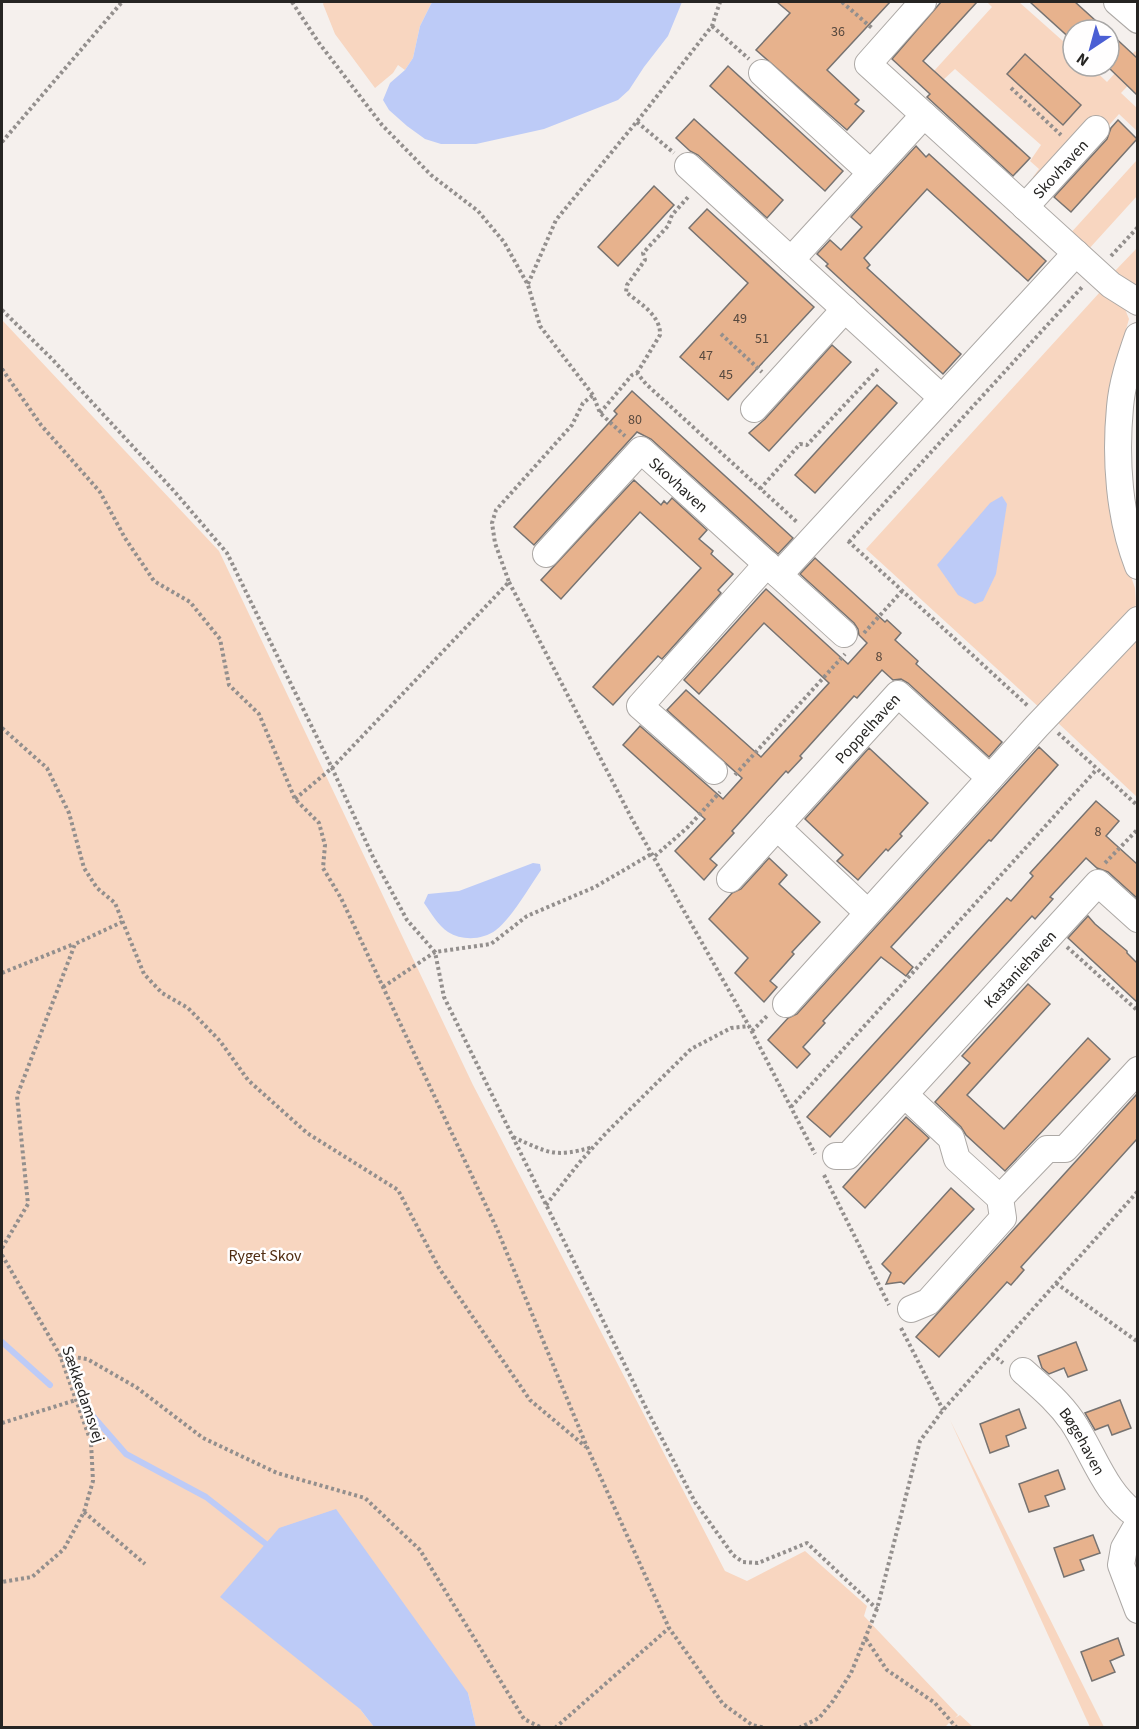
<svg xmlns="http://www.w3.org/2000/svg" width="1139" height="1729" viewBox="0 0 1139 1729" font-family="'Source Sans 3',sans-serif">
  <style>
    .green { fill: #f8d6c0 }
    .water { fill: #bdcbf7 }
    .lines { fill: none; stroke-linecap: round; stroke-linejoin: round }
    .stream { stroke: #bdcbf7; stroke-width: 6 }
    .building { fill: #e7b28d; stroke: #777371; stroke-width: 1.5 }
    .minor-casing { stroke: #ada9a6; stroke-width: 28 }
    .path { stroke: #938f8d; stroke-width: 4; stroke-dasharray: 3 3; stroke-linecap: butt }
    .minor { stroke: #fff; stroke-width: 26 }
    .labels { text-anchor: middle; stroke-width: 5; stroke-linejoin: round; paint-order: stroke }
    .number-label { font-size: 14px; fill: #56483e }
    .street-label { font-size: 16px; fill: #262523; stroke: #fffefe }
    .park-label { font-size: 16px; fill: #502c11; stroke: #fffefe }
  </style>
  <rect width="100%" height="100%" fill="#f5f0ed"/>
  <g class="green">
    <polygon points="324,2 432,2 420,26 413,58 405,70 398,65 393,73 375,88 335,34 323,4"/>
    <polygon points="987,2 1019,2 1073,50 1073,66 1090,66 1107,82 1135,51 1137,53 1137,76 1121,93 1137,108 1137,131 1119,114 1104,131 1039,184 1033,177 1039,169 1030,161 1041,145 955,69 943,80 934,71 992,7"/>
    <polygon points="1137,160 1137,196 1087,251 1068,236"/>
    <polygon points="1137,248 1137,285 1128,286 1113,273"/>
    <polygon points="1100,292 1125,309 1129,319 1116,364 1104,446 1112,522 1135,588 1136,605 1117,632 1042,710 866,549"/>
    <polygon points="2,320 219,551 473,1085 725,1571 747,1581 805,1551 867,1606 864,1616 958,1715 955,1718 960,1715 973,1727 953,1727 949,1723 944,1728 476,1727 468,1693 360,1709 374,1727 2,1727"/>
    <polygon points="1137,634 1137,797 1056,721"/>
    <polygon points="950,1420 1100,1719 1104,1727 1090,1727"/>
  </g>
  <g class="water">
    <polygon points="432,2 682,2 668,36 644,67 629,90 618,100 544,129 476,144 441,144 425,139 407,126 389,110 383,100 390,83 405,70 413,58 420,26"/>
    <polygon points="1002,496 1007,504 996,574 983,601 975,604 958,595 937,565 990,503"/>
    <path d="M533,863l7,1 1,6c-11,16 -30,49 -45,60 -13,10 -34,11 -48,2 -10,-7 -17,-19 -24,-29l4,-9 31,-3z"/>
    <polygon points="336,1509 468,1693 476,1727 374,1727 360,1709 220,1597 279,1528"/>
  </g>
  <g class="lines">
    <g class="stream">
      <polyline points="2,1342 50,1385"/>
      <polyline points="92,1415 126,1454 206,1497 266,1544"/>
    </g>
  </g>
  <g class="building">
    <polygon points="777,2 890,2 827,70 859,100 855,104 864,111 847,130 756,50 790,13"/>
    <polygon points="941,2 977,2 923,61 1030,158 1013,176 927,97 930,94 892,59"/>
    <polygon points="1030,2 1075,2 1106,30 1073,30 1073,41"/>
    <polygon points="1109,32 1137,58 1137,95 1109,68"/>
    <polygon points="1025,54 1081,105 1063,125 1007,74"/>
    <polygon points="728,66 843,171 825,191 710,86"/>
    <polygon points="694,119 783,200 767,218 698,155 690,151 676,138"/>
    <polygon points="1118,120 1137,139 1071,212 1054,197 1107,139 1111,128"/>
    <polygon points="916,146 926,157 929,154 1046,261 1028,281 927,189 864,258 870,265 867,268 961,354 943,374 826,266 828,264 817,254 830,240 841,250 862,227 851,217"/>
    <polygon points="654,186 674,205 618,266 598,247"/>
    <polygon points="707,209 814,307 728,400 680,357 748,283 689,228"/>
    <polygon points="832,345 851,362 769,451 749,433 765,419"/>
    <polygon points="877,385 897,403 815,493 795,475"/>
    <polygon points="632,391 793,538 778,554 651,439 637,432 534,545 514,527 617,414 614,411"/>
    <polygon points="634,480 661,505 664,501 667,504 672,498 707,530 699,539 713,551 711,554 733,574 718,590 721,593 662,659 658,656 613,705 593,687 701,568 640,512 561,599 541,580"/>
    <polygon points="815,558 885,622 887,620 901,633 895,640 918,661 916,664 1002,742 989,757 908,683 901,679 893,680 882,670 857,698 854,696 800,756 802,758 788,773 786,771 732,831 734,833 710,859 717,865 704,880 675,851 705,819 623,745 640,726 723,799 742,778 667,710 686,690 761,757 829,683 764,623 699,694 684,680 766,589 848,664 867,643 859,635 858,629 854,623 800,574"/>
    <polygon points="1039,747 1058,765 991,841 989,840 891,947 913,967 906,976 881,957 823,1021 825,1023 803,1047 810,1054 797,1068 768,1040 788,1018 797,1014"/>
    <polygon points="869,748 928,803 900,834 902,836 888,851 886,849 858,880 837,861 843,855 805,819"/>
    <polygon points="1096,801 1119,821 1106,836 1137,864 1137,898 1108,872 1097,868 1086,858 1050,897 1053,899 1035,919 1032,916 830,1137 807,1117 1007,898 1011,901 1033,876 1030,873"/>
    <polygon points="769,858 787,875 779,884 820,922 792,952 794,954 770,981 777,987 764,1002 735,973 748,958 709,919 732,893 741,889"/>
    <polygon points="1088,916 1095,924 1127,951 1127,953 1137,963 1137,1002 1068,938"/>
    <polygon points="1028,984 1050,1004 967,1095 1004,1129 1088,1038 1110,1059 1005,1171 966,1135 961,1127 935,1102 970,1063 962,1056"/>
    <polygon points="1137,1094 1137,1139 1021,1267 1024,1270 1011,1285 1007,1282 939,1357 916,1337"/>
    <polygon points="906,1117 929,1138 865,1208 843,1187"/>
    <polygon points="951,1188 974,1209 904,1284 901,1282 886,1284 891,1273 882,1264"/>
    <polygon points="1076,1342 1087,1370 1068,1377 1064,1368 1049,1374 1042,1368 1038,1356"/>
    <polygon points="1120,1400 1131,1428 1112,1435 1108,1425 1095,1430 1085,1413"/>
    <polygon points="1019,1409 1026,1428 1006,1436 1009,1446 990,1453 980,1424"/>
    <polygon points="1058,1470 1065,1489 1045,1496 1049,1506 1029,1512 1019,1484"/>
    <polygon points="1093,1535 1100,1553 1080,1560 1084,1570 1064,1577 1054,1548"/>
    <polygon points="1118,1638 1124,1655 1110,1661 1115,1672 1092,1681 1081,1652"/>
  </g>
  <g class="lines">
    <g class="minor-casing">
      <g id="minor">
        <polyline points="923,2 868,64 1111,285 1138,302"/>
        <polyline points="1117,2 1138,20"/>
        <polyline points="762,73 871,173"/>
        <polyline points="688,166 942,398"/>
        <path id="s1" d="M1025,207l71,-78"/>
        <polyline points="791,260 924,115"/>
        <path d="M1138,336c-8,23 -16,47 -18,71 -5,52 -1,110 18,159"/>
        <polyline points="754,409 845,309"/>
        <path id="s2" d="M546,554l95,-104 203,184"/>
        <polyline points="779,575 1076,253"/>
        <polyline points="714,771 640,706 767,564"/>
        <polyline points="777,827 867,912"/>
        <path id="s3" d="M730,879l168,-185 92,84"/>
        <polyline points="786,1004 1037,726 1138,620"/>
        <polyline points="905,1095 951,1138 957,1159 1000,1198"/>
        <path id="s4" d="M836,1156h12l250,-273 40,36"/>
        <polyline points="911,1309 928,1302 1003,1218 1000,1198 1047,1149 1065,1149 1138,1070"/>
        <path id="s5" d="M1023,1371c18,16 35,30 49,50 21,31 33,74 66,95"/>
        <polyline points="1138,1524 1124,1548 1121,1565 1138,1610"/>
      </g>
    </g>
    <g class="path">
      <polyline points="292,2 319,43 382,125 431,175 478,211 504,242 528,285 540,326 593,395 600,413 625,436"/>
      <polyline points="842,2 873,29"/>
      <polyline points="712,26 749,59"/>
      <polyline points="1011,88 1061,135"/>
      <polyline points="637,122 674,153"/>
      <polyline points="2,142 122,2"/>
      <polyline points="1111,256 1138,227"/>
      <polyline points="528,284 556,220 643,114 712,26 720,2"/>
      <polyline points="2,310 52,359 174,491 227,553 332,768 373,857 407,920 435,952 444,997 647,1410 695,1502 733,1555 743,1562 758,1563 807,1543 877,1609"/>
      <polyline points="721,334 762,372"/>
      <polyline points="2,369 41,425 100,492 125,538 154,581 190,602 220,639 229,685 259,714 295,799 319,823 325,845 323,868 341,898 497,1229 587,1447 669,1628 723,1704 752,1725 766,1728"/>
      <path d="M637,373l23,-38c1,-20 -21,-32 -34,-43l1,-7 18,-25 -2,-7 25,-27 4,-11 17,-19"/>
      <polyline points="600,413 632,375 637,373 646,384 798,523"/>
      <polyline points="760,489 800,444 807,445 878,369"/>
      <polyline points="848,541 1028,706"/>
      <polyline points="849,542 1083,286"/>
      <polyline points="509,582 632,819 749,1026 815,1154"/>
      <polyline points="864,633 902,591"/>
      <polyline points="2,728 47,768 69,813 84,868 97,888 115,903 144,974 162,993 188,1008 220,1041 248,1080 307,1133 398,1190 439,1268 530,1400 586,1447"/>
      <polyline points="1058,733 1138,806"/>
      <polyline points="735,775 845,654"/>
      <polyline points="295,799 332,768 509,582 495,543 492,523 496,510 572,425 583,403 593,395"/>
      <polyline points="655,856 688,827 720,792"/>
      <polyline points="1105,863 1138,829"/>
      <polyline points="1067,947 1138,1011"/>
      <polyline points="2,973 74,944"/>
      <polyline points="383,987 435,952 491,944 527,916 595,887 653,853"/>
      <polyline points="752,1031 768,1015"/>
      <polyline points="791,1107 1097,769"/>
      <path d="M513,1137c36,16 41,21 80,10"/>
      <polyline points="824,1175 889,1305"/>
      <polyline points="546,1205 579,1163 606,1133 691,1049 731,1028 749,1026"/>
      <polyline points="2,1248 28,1204 17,1096 75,944 122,922"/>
      <polyline points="2,1255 60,1355 91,1442 93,1481 84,1512 64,1549 32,1577 2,1582"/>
      <polyline points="1056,1283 1138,1342"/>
      <polyline points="901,1328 943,1410"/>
      <polyline points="992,1354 1003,1363"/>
      <polyline points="60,1355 87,1359 136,1387 203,1438 277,1473 365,1498 420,1550 524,1719 542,1728"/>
      <polyline points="2,1423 76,1400"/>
      <polyline points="84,1512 145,1564"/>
      <polyline points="866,1639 887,1670 935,1703 957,1728"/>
      <polyline points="555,1728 669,1628"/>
      <polyline points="799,1728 819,1718 833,1701 851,1673 877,1609 920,1441 943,1410 1138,1191"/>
    </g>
    <use href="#minor" class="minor"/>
  </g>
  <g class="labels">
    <g class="number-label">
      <text x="838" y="36">36</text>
      <text x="740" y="323">49</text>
      <text x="762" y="343">51</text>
      <text x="706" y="360">47</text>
      <text x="726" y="379">45</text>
      <text x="635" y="424">80</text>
      <text x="879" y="661">8</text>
      <text x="1098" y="836">8</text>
    </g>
    <g class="street-label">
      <text dy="6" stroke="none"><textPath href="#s1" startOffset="52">Skovhaven</textPath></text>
      <text dy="6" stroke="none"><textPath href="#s2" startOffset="192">Skovhaven</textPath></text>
      <text dy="6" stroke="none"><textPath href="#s3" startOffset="204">Poppelhaven</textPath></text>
      <text dy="6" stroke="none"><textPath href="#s4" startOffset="266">Kastaniehaven</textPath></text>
      <text transform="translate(84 1394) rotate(71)" y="6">Sækkedamsvej</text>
      <text dy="6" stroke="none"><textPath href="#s5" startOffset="93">Bøgehaven</textPath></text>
    </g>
    <g class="park-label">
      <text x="265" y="1261">Ryget Skov</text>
    </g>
  </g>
  <rect width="1139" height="1729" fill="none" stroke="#262523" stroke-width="6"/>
  <g transform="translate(1091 48) rotate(216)"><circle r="28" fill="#fffefe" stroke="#a8a7a6" stroke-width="1.5"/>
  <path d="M0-4.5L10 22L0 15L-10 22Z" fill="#4b5fd4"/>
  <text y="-9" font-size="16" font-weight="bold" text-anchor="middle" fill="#262523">N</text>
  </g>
</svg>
